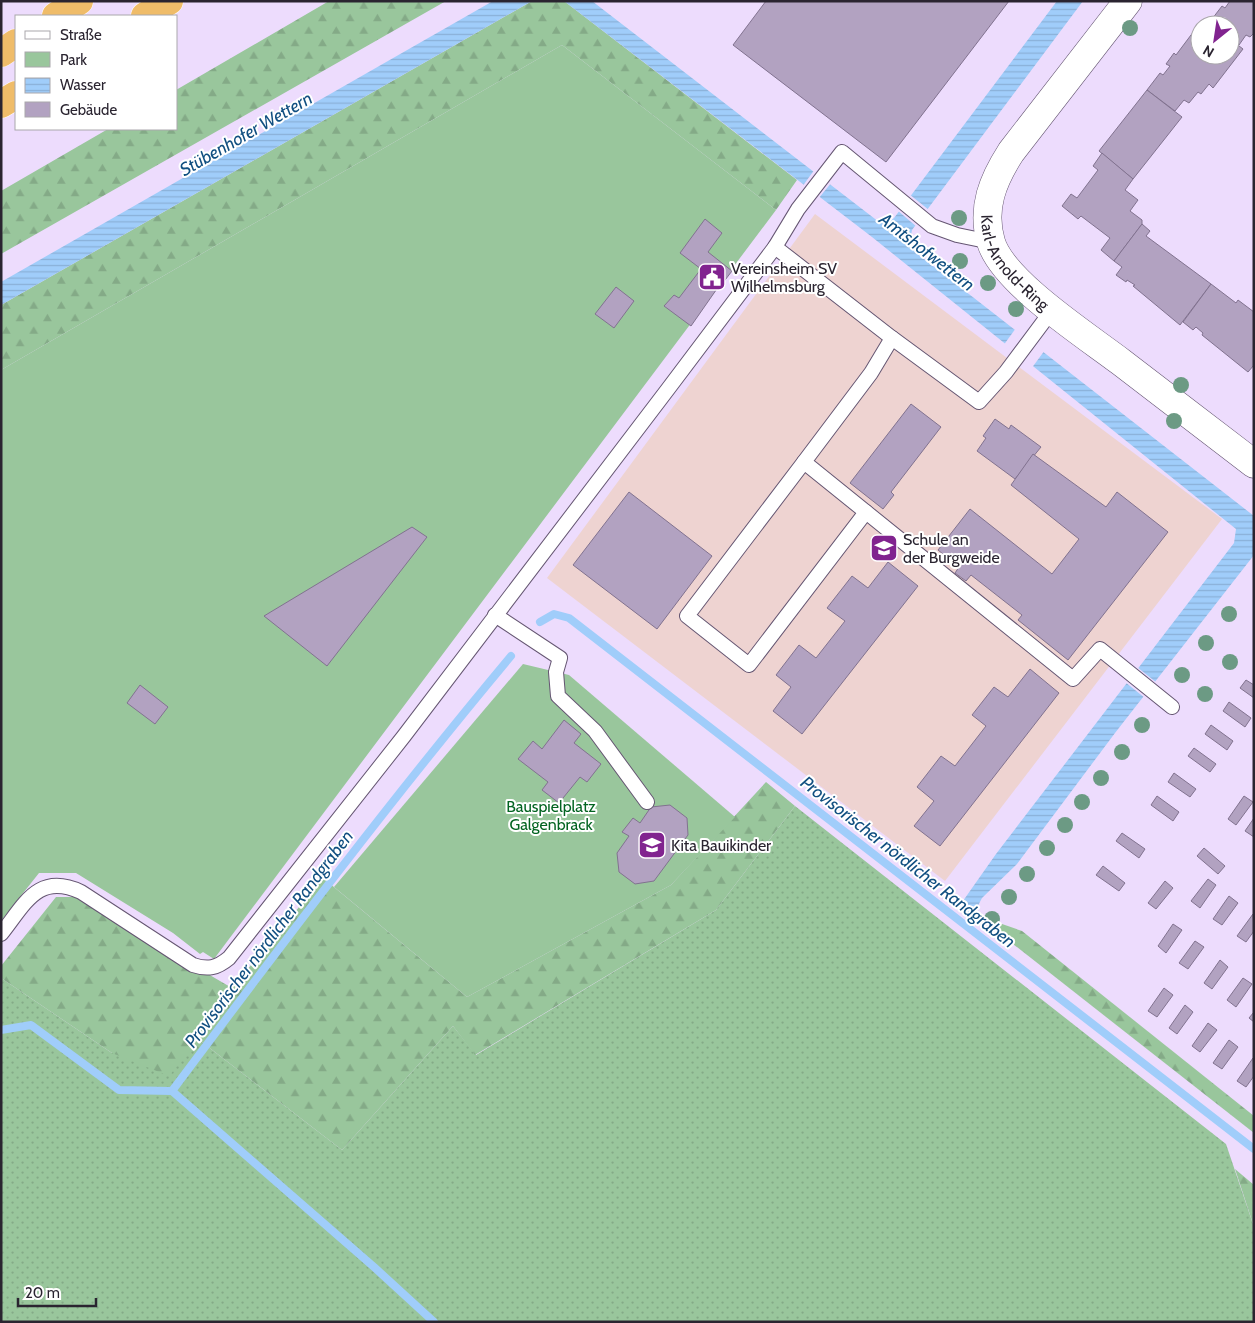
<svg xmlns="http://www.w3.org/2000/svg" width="1255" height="1323" viewBox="0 0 1255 1323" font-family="Cabin,sans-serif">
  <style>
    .education { fill: #eed3d1 }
    .grass { fill: url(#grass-dots) }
    .forest { fill: url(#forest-firs) }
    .park { fill: #99c69c }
    .water { fill: url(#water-rules) }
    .pier { fill: #eddcfd }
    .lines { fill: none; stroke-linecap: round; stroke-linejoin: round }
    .stream { stroke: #a0cdfa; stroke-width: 8 }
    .building { fill: #b2a2c1; stroke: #81728f }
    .lane-casing { stroke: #655672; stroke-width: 16 }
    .street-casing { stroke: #655672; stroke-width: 29 }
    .highway-casing { stroke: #fff; stroke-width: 29 }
    .lane { stroke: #fff; stroke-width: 14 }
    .street { stroke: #fff; stroke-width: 28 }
    .highway { stroke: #efbc69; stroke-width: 28 }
    .tree { fill: #6c9a84 }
    .labels { text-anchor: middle; stroke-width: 4; stroke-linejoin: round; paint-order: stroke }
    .street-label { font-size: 16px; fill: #2a2430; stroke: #fff }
    .poi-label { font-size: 16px; fill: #2a2430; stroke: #fff; text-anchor: start }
    .park-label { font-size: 16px; fill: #036421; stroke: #fff }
    .water-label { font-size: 18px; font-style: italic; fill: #114f81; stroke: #fff }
  </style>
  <defs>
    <pattern id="grass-dots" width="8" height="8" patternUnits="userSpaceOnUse" patternTransform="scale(1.25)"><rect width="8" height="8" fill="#99c69c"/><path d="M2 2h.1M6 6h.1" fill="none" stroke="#84aa87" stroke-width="1.8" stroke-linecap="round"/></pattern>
    <pattern id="forest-firs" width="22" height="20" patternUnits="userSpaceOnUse" patternTransform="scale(1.25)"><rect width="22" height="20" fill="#99c69c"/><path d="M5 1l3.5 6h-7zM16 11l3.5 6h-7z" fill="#84aa87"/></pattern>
    <pattern id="water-rules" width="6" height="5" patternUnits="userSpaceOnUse" patternTransform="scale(1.25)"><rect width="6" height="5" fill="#a0cdfa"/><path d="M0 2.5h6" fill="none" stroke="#8ab0d7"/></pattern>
  </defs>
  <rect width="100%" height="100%" fill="#eddcfd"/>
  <polygon class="education" points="815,214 1222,519 945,881 547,578"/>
  <polygon class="grass" points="795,806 1226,1144 1254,1227 1254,1322 1,1322 1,978 112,1053 198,1039 342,1150 453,1026 476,1055 716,910"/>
  <g class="forest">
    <polygon points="329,1 446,1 1,254 1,191 108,129 176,129 176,90"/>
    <polygon points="532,1 564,1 568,4 797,180 776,210 562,45 1,370 1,305"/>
    <polygon points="766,782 795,806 716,910 475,1055 453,1026 342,1150 198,1039 169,1076 112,1053 1,978 1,966 56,897 76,897 232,988 323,878 467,997 671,885"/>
    <polygon points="976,915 1022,931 1254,1116 1254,1133"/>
    <polygon points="1235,1169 1254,1185 1254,1227"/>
  </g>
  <g class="park">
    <polygon points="562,45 776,210 214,959 203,952 200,954 173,933 76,873 39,873 1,921 1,370"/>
    <polygon points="523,664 569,675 735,817 671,885 467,997 334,887"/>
  </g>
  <g class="water">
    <polygon points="493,1 532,1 1,305 1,282"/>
    <polygon points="564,1 592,1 879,222 890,221 894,218 1057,1 1083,1 912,230 910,241 915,252 1254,516 1254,555 1115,733 1017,864 982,898 971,919 958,908 996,854 1234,543 1236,529 872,237"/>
  </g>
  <g class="pier">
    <polygon points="815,169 832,182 818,199 802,187"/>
    <polygon points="909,194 929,210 917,227 897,210"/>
    <polygon points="1016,328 1045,350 1031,369 1003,346"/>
    <polygon points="1137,667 1157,683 1145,698 1125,682"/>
  </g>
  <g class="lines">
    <g class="stream">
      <polyline points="540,622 554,614 569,618 1254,1149"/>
      <path d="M1,1030l30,-5 88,65 53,1c110,-147 221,-294 339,-435"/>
      <polyline points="172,1091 374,1267 434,1322"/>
    </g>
  </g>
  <g class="building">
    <polygon points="766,1 1009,1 886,162 733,45"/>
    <polygon points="1230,1 1254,1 1254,33 1250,37 1246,35 1239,45 1230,39 1230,25 1209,23 1222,6 1225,8"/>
    <polygon points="1203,19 1211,25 1200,25 1200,55 1230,55 1230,39 1243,49 1213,88 1209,84 1201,94 1198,92 1189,103 1184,100 1175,111 1147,90 1160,73 1163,75 1170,66 1166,64 1174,53 1176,55"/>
    <polygon points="1147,90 1182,117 1133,179 1099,151"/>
    <polygon points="1102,153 1133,179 1125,190 1138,200 1130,211 1142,220 1142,224 1114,261 1101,250 1110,238 1081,216 1078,219 1062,206 1071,194 1077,198 1098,170 1093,166"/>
    <polygon points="705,219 722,233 708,252 732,271 722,284 721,283 691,326 664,306 674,295 679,298 701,269 680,253"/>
    <polygon points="1142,224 1150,231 1146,236 1211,284 1180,325 1133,286 1135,285 1127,280 1126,282 1116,275 1122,267 1114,261"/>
    <polygon points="1211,284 1236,303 1238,300 1254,312 1254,365 1248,372 1202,335 1203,333 1196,327 1193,330 1183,322"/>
    <polygon points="616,287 634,301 614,328 595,314"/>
    <polygon points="911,404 941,427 891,492 894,495 883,509 850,483"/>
    <polygon points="995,419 1009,429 1011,425 1041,447 1015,479 977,451 986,438 983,436"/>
    <polygon points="1033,454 1106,507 1117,492 1168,532 1068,660 1018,620 1022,615 971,575 966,581 955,573 959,567 938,550 970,509 1052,574 1079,539 1011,485"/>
    <polygon points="629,492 712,556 657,629 573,565"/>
    <polygon points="412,527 427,537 327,666 264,616"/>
    <polygon points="888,562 918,586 802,734 773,711 791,687 776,675 799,645 816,658 845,621 827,608 852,576 868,588"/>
    <polygon points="1030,669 1059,693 940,846 914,826 934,801 917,787 941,756 955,766 986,726 972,715 994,687 1008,697"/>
    <polygon points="1246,680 1254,685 1254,698 1240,688"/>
    <polygon points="140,685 168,707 155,724 127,703"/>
    <polygon points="1229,702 1251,718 1245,727 1223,711"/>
    <polygon points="564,720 581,734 574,743 601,764 587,782 580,777 559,803 542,790 548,782 518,759 533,741 542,749"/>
    <polygon points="1211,725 1233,741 1227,750 1205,734"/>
    <polygon points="1194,748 1216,764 1210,772 1188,756"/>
    <polygon points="1174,773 1196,789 1190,797 1168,782"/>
    <polygon points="1157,796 1179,812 1173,821 1151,805"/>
    <polygon points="1244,796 1253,802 1236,825 1228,819"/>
    <polygon points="670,805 687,818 688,835 654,881 635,884 619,872 617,853 629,836 622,832 633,818 640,823 651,807"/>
    <polygon points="1254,818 1254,837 1245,831"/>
    <polygon points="1122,833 1145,849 1139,858 1116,841"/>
    <polygon points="1204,848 1225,866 1218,874 1197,856"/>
    <polygon points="1103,866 1125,883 1119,891 1096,875"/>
    <polygon points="1208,879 1216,885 1200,908 1191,901"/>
    <polygon points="1165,881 1173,888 1156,909 1148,903"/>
    <polygon points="1229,896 1238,903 1222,925 1213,919"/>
    <polygon points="1253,914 1254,931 1246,942 1237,936"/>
    <polygon points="1173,924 1182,930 1166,953 1158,946"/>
    <polygon points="1195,941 1204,947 1188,969 1179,963"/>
    <polygon points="1220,960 1228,967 1212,989 1204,983"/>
    <polygon points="1243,978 1252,984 1236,1007 1227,1000"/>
    <polygon points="1164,988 1173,995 1157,1017 1148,1011"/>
    <polygon points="1185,1005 1193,1012 1177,1034 1169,1028"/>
    <polygon points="1254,1012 1254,1022 1249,1018"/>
    <polygon points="1208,1023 1217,1030 1200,1052 1192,1046"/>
    <polygon points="1229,1040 1238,1047 1222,1069 1213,1063"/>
    <polygon points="1253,1058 1254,1076 1246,1087 1237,1081"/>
  </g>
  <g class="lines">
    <g class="lane-casing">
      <g id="lane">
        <polyline points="775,247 892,338"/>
        <polyline points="1053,309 1006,372 979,402 892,338 871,373 804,462 1073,679 1100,649 1172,707"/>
        <polyline points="804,462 687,616 749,665 866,512"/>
        <polyline points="495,615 560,658 556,672 558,696 595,731 647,802"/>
        <path d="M1,934c24,-30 37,-62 80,-42l112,73c15,5 24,3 36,-7l175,-222 264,-347 107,-142 23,-38 44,-57 90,74 25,9 34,7"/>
      </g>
    </g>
    <g class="street-casing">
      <g id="street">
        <path id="s1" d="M1128,1l-117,151c-18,28 -30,56 -20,90 12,40 96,94 130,120 44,34 89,68 133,102"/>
      </g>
    </g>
    <g class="highway-casing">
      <g id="highway">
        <polyline points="56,16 79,1"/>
        <polyline points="145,16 169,1"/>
        <polyline points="1,53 16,43"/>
        <polyline points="1,104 16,95"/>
      </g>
    </g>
    <use href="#lane" class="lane"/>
    <use href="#street" class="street"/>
    <use href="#highway" class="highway"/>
  </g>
  <g class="tree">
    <circle cx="1130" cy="28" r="8"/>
    <circle cx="959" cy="218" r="8"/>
    <circle cx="960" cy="261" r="8"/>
    <circle cx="988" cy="283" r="8"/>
    <circle cx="1016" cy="309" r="8"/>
    <circle cx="1181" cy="385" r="8"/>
    <circle cx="1174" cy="421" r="8"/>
    <circle cx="1229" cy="614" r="8"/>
    <circle cx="1206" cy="643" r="8"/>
    <circle cx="1230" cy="662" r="8"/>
    <circle cx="1182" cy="675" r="8"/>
    <circle cx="1205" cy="694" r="8"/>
    <circle cx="1142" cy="725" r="8"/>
    <circle cx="1122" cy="752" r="8"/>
    <circle cx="1101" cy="778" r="8"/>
    <circle cx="1082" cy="802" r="8"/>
    <circle cx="1065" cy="825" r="8"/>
    <circle cx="1047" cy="848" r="8"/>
    <circle cx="1027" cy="874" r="8"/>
    <circle cx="1009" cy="897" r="8"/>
    <circle cx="992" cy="919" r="8"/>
  </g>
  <defs>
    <g id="civic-square" transform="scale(1.4375)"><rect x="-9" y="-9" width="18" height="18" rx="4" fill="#81238f" stroke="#fff"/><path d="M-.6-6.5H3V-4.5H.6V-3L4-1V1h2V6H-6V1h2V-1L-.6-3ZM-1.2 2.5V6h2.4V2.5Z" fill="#fff"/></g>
    <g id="school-square" transform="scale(1.4375)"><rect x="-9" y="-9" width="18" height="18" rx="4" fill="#81238f" stroke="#fff"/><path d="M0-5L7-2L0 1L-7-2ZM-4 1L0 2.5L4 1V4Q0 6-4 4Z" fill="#fff"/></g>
  </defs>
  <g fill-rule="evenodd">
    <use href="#civic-square" x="712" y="277"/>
    <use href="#school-square" x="884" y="548"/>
    <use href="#school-square" x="652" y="845"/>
  </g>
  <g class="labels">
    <g class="street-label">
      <text dy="6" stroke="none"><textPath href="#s1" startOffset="316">Karl-Arnold-Ring</textPath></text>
    </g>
    <g class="poi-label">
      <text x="731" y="274">Vereinsheim SV<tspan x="731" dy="18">Wilhelmsburg</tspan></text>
      <text x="903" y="545">Schule an<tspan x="903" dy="18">der Burgweide</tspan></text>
      <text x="671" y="851">Kita Bauikinder</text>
    </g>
    <g class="park-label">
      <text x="551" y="812">Bauspielplatz<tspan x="551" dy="18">Galgenbrack</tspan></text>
    </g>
    <g class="water-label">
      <text transform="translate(246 134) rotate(-30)" y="6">Stübenhofer Wettern</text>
      <text transform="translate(927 252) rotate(38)" y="6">Amtshofwettern</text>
      <text transform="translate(908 862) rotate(38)" y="6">Provisorischer nördlicher Randgraben</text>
      <text transform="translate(269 939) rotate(-53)" y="6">Provisorischer nördlicher Randgraben</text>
    </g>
  </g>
  <rect width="1255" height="1323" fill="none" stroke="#2a2430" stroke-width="5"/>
  <rect x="15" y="15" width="162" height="115" fill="#ffffff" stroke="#aaa7ac"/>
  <rect x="25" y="31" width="25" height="8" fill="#ffffff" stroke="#aaa7ac"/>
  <text x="60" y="40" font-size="15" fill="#2a2430">Straße</text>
  <rect x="25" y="52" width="25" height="15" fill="#99c69c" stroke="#aaa7ac"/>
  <text x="60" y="65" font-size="15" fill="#2a2430">Park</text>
  <rect x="25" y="78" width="25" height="15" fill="url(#water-rules)" stroke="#aaa7ac"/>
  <text x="60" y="90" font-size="15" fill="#2a2430">Wasser</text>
  <rect x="25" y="102" width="25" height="15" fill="#b2a2c1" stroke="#aaa7ac"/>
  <text x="60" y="115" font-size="15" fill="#2a2430">Gebäude</text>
  <g transform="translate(1215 40) rotate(210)"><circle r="24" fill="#ffffff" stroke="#aaa7ac"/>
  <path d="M0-4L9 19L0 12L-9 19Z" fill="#81238f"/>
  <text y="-8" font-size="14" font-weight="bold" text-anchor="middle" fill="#2a2430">N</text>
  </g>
  <path d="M18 1298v8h78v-8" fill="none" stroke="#2a2430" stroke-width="2.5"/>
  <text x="25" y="1298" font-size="15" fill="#2a2430" stroke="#ffffff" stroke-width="4" paint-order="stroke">20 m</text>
</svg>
